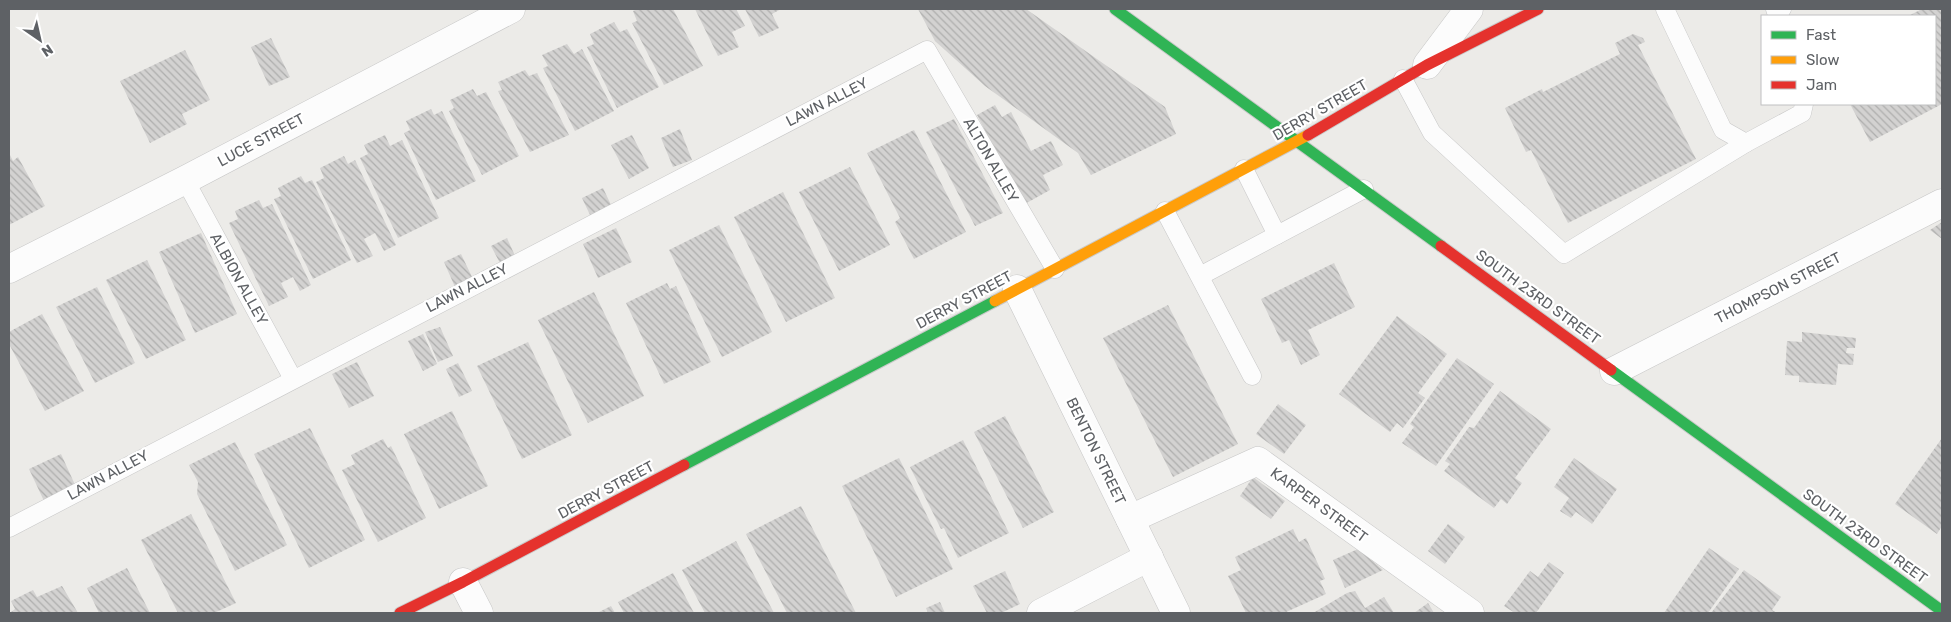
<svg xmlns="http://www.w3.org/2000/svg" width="1951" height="622" viewBox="0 0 1951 622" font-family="Rubik,sans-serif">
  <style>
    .building { fill: url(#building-back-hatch) }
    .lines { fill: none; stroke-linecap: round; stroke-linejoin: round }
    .lane-casing { stroke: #c7c7c7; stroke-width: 19 }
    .street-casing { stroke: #c7c7c7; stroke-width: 29 }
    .fast-casing { stroke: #c9c9c9; stroke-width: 13 }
    .slow-casing { stroke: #c9c9c9; stroke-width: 13 }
    .jam-casing { stroke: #c9c9c9; stroke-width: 13 }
    .lane { stroke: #fcfcfc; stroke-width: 18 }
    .street { stroke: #fcfcfc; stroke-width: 28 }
    .fast { stroke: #30b455; stroke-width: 11 }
    .slow { stroke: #ff9f0a; stroke-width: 11 }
    .jam { stroke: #e5322d; stroke-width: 11 }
    .labels { text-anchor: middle; stroke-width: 4.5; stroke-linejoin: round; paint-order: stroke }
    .street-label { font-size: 15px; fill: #5e6165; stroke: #fff }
  </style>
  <defs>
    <pattern id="building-back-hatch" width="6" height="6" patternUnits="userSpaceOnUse" patternTransform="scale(1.25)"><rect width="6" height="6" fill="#d3d2d1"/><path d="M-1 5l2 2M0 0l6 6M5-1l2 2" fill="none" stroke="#aeaead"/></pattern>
  </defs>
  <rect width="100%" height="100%" fill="#ecebe8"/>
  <g class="building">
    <polygon points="638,9 673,9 703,66 664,85 632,23 637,21 633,11"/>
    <polygon points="695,9 736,9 745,26 732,32 739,47 718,56"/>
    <polygon points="745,9 781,9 772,14 779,28 759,37"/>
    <polygon points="918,9 1026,9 1165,107 1176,134 1091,175 1078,153 985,86 935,41"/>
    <polygon points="1922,9 1942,9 1942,104 1870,142 1850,104 1935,104 1935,16 1908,16"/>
    <polygon points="614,22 620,32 627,29 659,87 617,108 587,47 594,44 590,34"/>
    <polygon points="1633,34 1643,38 1645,42 1638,45 1696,159 1568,223 1531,150 1526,152 1505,108 1542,89 1543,92 1620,54 1615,43"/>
    <polygon points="271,38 290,77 269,86 251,47"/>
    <polygon points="567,44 574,54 582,49 614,111 575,131 543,68 548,66 542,55"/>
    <polygon points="185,50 210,100 182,114 187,124 150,143 120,81"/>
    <polygon points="525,70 529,76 537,73 569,135 530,152 498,91 502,90 498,82"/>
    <polygon points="473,89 477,96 486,92 519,156 482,175 449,111 454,108 450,100"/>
    <polygon points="995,105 1002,117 1011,112 1031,151 1051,141 1063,165 1043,175 1050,190 1023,205 977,115"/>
    <polygon points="431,109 434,115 442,111 476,181 436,200 404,133 410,130 406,121"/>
    <polygon points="954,119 1003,213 975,226 926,132"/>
    <polygon points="680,129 692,160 673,167 661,138"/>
    <polygon points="914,130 966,232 914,259 895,222 900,218 867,153"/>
    <polygon points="385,135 390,146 402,140 439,218 398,238 360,158 368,154 364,145"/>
    <polygon points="632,135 649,168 629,179 611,145"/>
    <polygon points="9,153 13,161 18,157 45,206 9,225"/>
    <polygon points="344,156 348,164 355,160 396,245 384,251 375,233 364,239 373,256 357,263 316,182 324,178 320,168"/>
    <polygon points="850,167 890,245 839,271 799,192"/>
    <polygon points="301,176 305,183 312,180 351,260 313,279 274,199 281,196 278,188"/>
    <polygon points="603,188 612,207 591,217 582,198"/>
    <polygon points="783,192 835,298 786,322 734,217"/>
    <polygon points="259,200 263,208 272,204 311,285 300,291 293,277 281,283 288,297 269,306 229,223 238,219 235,211"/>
    <polygon points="1942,222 1942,239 1930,230"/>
    <polygon points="719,225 772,332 722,357 669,250"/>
    <polygon points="616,228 632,262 598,278 583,244"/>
    <polygon points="201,233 237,314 195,333 159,252"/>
    <polygon points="507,238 516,258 501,265 491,246"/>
    <polygon points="461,254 473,279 455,287 444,262"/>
    <polygon points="147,260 186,340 146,359 106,280"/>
    <polygon points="1334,263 1355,307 1308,330 1320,355 1301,365 1289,340 1282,343 1261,299"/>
    <polygon points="667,283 670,289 676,286 711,362 664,384 626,303"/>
    <polygon points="97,287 135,363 95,383 56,307"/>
    <polygon points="594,292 644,396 588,423 538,320"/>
    <polygon points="1168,305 1238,444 1173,477 1103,338"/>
    <polygon points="42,314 84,391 45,411 9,344 9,332"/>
    <polygon points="1397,316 1447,354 1418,393 1425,398 1403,428 1397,423 1390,432 1339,394"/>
    <polygon points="440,327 453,356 438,362 425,332"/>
    <polygon points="1802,332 1856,338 1855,348 1847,348 1846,353 1854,354 1853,365 1838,364 1836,385 1799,382 1799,376 1785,375 1787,341 1802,342"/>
    <polygon points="423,334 437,364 423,371 408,341"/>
    <polygon points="528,342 572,435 522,459 477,366"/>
    <polygon points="1457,358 1494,384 1436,466 1402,443 1414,427 1410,424"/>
    <polygon points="357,362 374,396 349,408 332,374"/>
    <polygon points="458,363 472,391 459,397 446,369"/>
    <polygon points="1500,391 1551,429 1515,478 1522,483 1507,504 1501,499 1494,508 1444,471 1450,464 1445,461 1469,427 1474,428"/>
    <polygon points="1278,404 1306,425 1284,454 1256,434"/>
    <polygon points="452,411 488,486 439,509 404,434"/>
    <polygon points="1005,416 1054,512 1023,528 974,432"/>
    <polygon points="310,428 365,540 309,568 254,454"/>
    <polygon points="1942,438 1942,526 1937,534 1895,504"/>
    <polygon points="383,439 388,448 391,446 426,518 378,542 342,470 355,464 351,455"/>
    <polygon points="963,440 1009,533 958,558 944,528 941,529 910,467"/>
    <polygon points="235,442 287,545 235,571 197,494 198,482 189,465"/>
    <polygon points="61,454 76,487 44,501 29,469"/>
    <polygon points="899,458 953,569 896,597 842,486"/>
    <polygon points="1574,458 1617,489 1592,524 1576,512 1571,518 1560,511 1569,498 1554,487"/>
    <polygon points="1253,477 1285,501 1271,519 1240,496"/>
    <polygon points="801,506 856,613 787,613 746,534"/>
    <polygon points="191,514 236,603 214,613 178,613 141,540"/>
    <polygon points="1448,524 1465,537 1445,564 1428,551"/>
    <polygon points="1293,529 1299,542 1306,538 1325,579 1320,581 1326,594 1284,613 1246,613 1228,576 1241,570 1235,557"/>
    <polygon points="736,541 774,613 705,613 682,570"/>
    <polygon points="1709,548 1739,569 1708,613 1664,613"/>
    <polygon points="1358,549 1383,570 1345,588 1333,560"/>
    <polygon points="1549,562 1564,573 1536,613 1515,613 1504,606 1530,571 1538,577"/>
    <polygon points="127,568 150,613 99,613 87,588"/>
    <polygon points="1744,570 1781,597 1772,610 1777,613 1711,613"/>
    <polygon points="1005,571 1020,604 1001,613 987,613 973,586"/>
    <polygon points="673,573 694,613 624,613 618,602"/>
    <polygon points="62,586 78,613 11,613 11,612 15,609 11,601 33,590 37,597"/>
    <polygon points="1355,591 1365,608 1384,597 1394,613 1313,613 1347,593"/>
    <polygon points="940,602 945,613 928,613 926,608"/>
    <polygon points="1428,603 1434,613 1414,613"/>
    <polygon points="611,606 615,613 597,613"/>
  </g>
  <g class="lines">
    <g class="lane-casing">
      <g id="lane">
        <polyline points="1665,9 1723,130 1746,143 1802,113 1804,104"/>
        <polyline points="1775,9 1776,12 1782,9"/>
        <polyline points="1403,79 1432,133 1564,254 1746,143"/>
        <polyline points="1244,169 1277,235"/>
        <polyline points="185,180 293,379"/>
        <polyline points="1165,211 1252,376"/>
        <polyline points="1200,276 1364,189"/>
        <polyline points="9,528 927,50 1055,269"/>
      </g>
    </g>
    <g class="street-casing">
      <g id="street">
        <polyline points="1427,65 1469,9"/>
        <polyline points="9,269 185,180 511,9"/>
        <polyline points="1017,289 1176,613"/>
        <polyline points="1614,371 1942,203"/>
        <polyline points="1130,519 1258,461 1470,613"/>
        <polyline points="463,582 479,613"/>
        <polyline points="1041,613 1149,557"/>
      </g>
    </g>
    <g class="fast-casing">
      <g id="fast">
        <polyline points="1115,9 1441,246"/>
        <polyline points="1611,370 1942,611"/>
        <polyline points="684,465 995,301"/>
      </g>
    </g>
    <g class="slow-casing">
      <polyline id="slow" points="995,301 1308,135"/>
    </g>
    <g class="jam-casing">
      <g id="jam">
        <polyline points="1308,135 1427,65 1538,9"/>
        <polyline points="1441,246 1611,370"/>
        <polyline points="400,613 463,582 684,465"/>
      </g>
    </g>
    <use href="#lane" class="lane"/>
    <use href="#street" class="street"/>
    <use href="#fast" class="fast"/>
    <use href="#slow" class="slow"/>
    <use href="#jam" class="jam"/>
  </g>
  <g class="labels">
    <g class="street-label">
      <text transform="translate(827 102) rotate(-27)" y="5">LAWN ALLEY</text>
      <text transform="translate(1320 110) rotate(-30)" y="5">DERRY STREET</text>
      <text transform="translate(261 140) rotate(-28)" y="5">LUCE STREET</text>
      <text transform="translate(991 160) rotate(60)" y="5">ALTON ALLEY</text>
      <text transform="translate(239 279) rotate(61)" y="5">ALBION ALLEY</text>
      <text transform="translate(467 288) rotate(-27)" y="5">LAWN ALLEY</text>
      <text transform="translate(1778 288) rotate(-27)" y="5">THOMPSON STREET</text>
      <text transform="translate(1538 297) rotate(36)" y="5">SOUTH 23RD STREET</text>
      <text transform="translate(964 300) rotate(-28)" y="5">DERRY STREET</text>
      <text transform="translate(1096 451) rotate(64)" y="5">BENTON STREET</text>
      <text transform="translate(108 475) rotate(-28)" y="5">LAWN ALLEY</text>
      <text transform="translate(606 490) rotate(-28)" y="5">DERRY STREET</text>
      <text transform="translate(1319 505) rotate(36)" y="5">KARPER STREET</text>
      <text transform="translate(1865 536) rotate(36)" y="5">SOUTH 23RD STREET</text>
    </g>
  </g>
  <rect width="1951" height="622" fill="none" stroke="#5e6165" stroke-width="20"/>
  <rect x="1761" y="15" width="175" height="90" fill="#ffffff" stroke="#bfc0c1"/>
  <rect x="1771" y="31" width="25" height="8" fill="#30b455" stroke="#bfc0c1"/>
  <text x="1806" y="40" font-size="15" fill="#5e6165">Fast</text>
  <rect x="1771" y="56" width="25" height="8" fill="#ff9f0a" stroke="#bfc0c1"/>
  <text x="1806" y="65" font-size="15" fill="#5e6165">Slow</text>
  <rect x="1771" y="81" width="25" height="8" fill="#e5322d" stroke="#bfc0c1"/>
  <text x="1806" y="90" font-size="15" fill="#5e6165">Jam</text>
  <g transform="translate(40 40) rotate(146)" stroke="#ffffff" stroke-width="4" paint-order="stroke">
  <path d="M0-4L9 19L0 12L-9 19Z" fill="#5e6165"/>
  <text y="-8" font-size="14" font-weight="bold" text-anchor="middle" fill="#5e6165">N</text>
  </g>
</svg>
